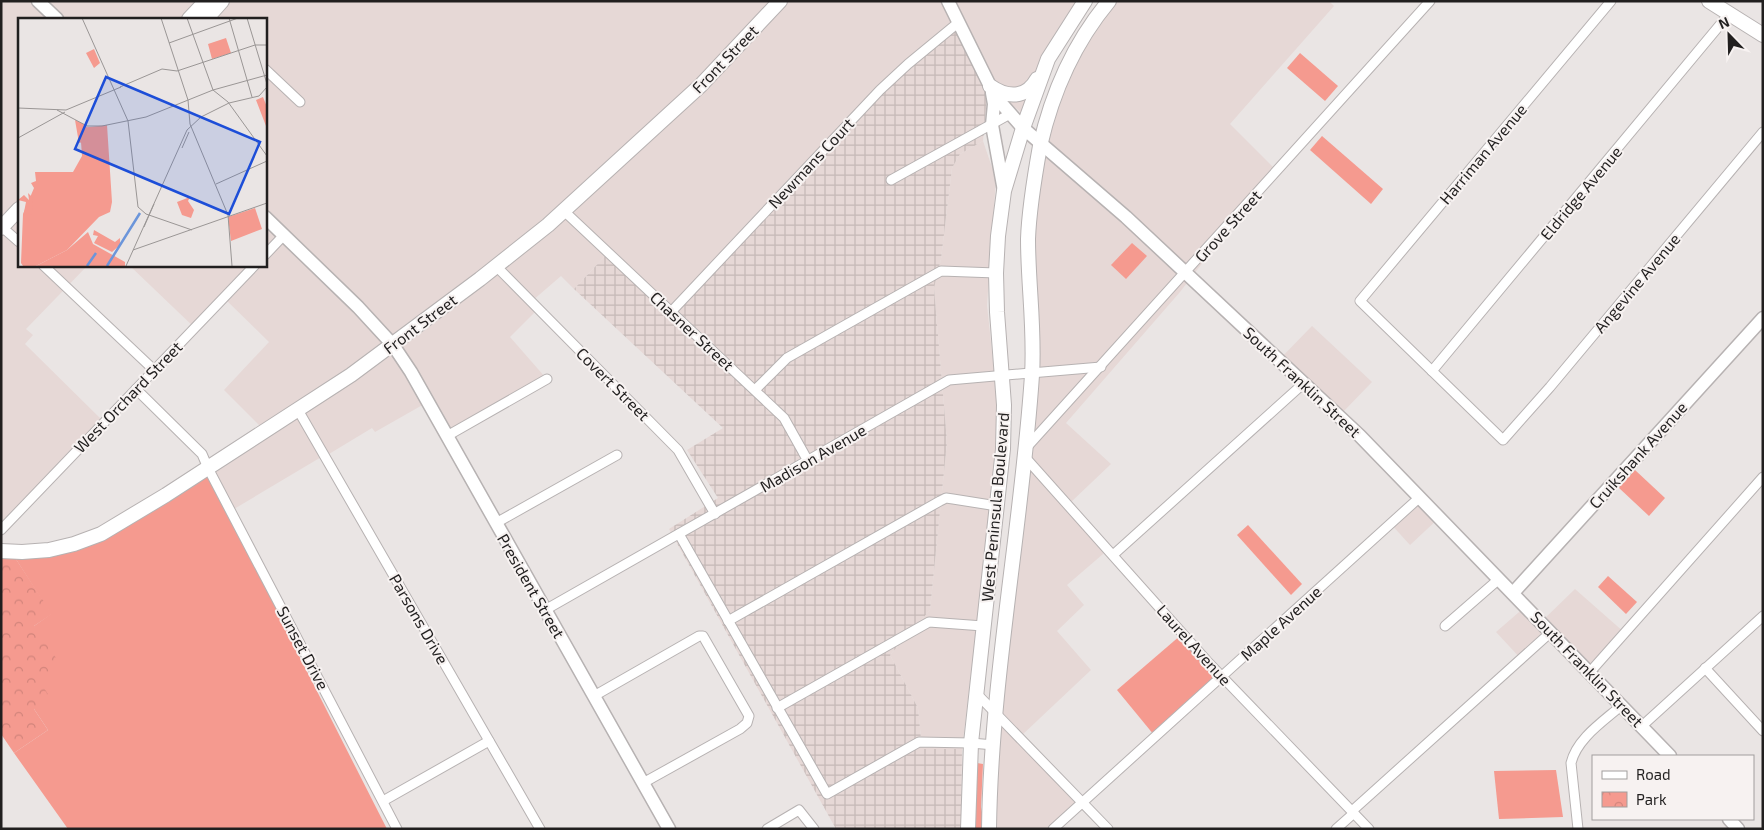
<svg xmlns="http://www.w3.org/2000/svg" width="1764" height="830" viewBox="0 0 1764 830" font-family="'Exo 2',sans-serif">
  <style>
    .built { fill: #e6d8d6 }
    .industrial { fill: url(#industrial-grid) }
    .grass { fill: #f59a8f }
    .park { fill: url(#park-crowns) }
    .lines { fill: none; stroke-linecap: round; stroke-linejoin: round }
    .street-casing { stroke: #b7b2b2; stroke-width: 11 }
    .secondary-casing { stroke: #b7b2b2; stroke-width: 15 }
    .primary-casing { stroke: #b7b2b2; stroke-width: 16 }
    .street { stroke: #fff; stroke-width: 9 }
    .secondary { stroke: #fff; stroke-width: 12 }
    .primary { stroke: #fff; stroke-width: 14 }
    .labels { text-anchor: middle; stroke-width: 4; stroke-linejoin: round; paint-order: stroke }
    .street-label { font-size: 16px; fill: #211f1f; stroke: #f7f2f1 }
    .inset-river { fill: none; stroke: #6c95da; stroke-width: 2.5 }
    .inset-road { fill: none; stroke: #9a9695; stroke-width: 1 }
    .view { fill: #1d4ed8; fill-opacity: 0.15; stroke: #1d4ed8; stroke-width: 2.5 }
    .inset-edge { fill: none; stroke: #211f1f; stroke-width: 2.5 }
  </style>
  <defs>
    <pattern id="industrial-grid" width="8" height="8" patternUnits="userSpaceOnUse" patternTransform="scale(1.25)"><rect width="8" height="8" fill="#e6d8d6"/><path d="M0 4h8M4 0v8" fill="none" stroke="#c5b9b7"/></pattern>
    <pattern id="park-crowns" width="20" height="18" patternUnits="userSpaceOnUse" patternTransform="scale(1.25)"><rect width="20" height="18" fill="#f59a8f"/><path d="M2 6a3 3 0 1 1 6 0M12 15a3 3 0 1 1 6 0" fill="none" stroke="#d2847b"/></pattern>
  </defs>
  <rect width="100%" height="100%" fill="#eae5e4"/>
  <g class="built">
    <polygon points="1,1 1086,1 1022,113 988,86 670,314 607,254 574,289 561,276 532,301 539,308 510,337 545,377 444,435 426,403 375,432 372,428 329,454 328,453 229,512 207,472 264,430 224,390 269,342 225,299 197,330 129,265 265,265 265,19 19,19 19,265 88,265 26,329 33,335 25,344 102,420 1,527"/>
    <polygon points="1113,1 1329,1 1334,6 1230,124 1275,169 1180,292 1066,423 1111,464 1070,503 1110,548 1067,585 1084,605 1057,631 1091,670 1021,736 1082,799 1049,829 991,829 1027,448 1032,217 1044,142 1078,49"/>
    <polygon points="983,141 996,179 987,305 1000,428 962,749 922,749 918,708 890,655 930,610 947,442 934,288 941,259 952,168 960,154"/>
    <polygon points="1312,326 1372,382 1340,415 1279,360"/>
    <polygon points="1419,495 1440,517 1410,545 1390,523"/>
    <polygon points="1575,589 1625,633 1591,670 1553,632 1522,660 1496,632 1526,606 1542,621"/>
  </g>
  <polygon class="industrial" points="958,25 988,86 983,141 960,154 952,168 941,259 934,288 947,442 930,610 890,655 918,708 922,749 962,749 961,829 836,829 669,529 718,498 687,450 723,428 574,289 607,254 670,314 885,89"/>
  <g class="grass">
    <polygon points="1300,53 1338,86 1325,101 1287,68"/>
    <polygon points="1322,136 1383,189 1371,204 1310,150"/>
    <polygon points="1132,243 1147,256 1126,279 1111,265"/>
    <polygon points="1635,470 1665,498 1649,516 1618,487"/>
    <polygon points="207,472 290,631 291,640 387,829 68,829 14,753 48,730 34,709 39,680 34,626 51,614 12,553 72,546"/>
    <polygon points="1248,525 1302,584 1291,595 1237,535"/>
    <polygon points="1608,576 1637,602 1626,614 1598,587"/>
    <polygon points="1181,635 1220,677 1154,735 1117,690"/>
    <polygon points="977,763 983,764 981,807 985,829 974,829"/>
    <polygon points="1556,770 1563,817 1499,819 1494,771"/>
  </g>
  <polygon class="park" points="1,553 12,553 52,614 34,626 61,665 39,680 51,699 34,709 48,730 14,753 1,734"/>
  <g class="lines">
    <g class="street-casing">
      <g id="street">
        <polyline points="1611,1 1360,301 1503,440 1550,387 1763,132"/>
        <polyline points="265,69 300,102"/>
        <polyline points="891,180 1010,114"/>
        <polyline points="564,211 784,418 808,461"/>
        <polyline points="2,227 19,242"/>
        <polyline points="265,255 284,235"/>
        <polyline points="43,265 154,370"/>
        <polyline points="496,266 678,450 715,514"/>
        <polyline points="671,312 880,90 908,64 959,22"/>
        <polyline points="1432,371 1729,14"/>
        <polyline points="136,389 202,454 208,468 397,829"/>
        <polyline points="755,390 787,358 941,271 996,273"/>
        <polyline points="298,410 540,829"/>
        <polyline points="447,436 547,379"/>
        <polyline points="1027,447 1430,1"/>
        <polyline points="1024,456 1207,661 1369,829"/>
        <polyline points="496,523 617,455"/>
        <polyline points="1,530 255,265"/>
        <polyline points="679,534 827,794 919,742 971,743 994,745"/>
        <polyline points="1113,555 1304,383"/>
        <polyline points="545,610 949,380 1101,367"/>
        <polyline points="728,621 940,501 946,498 953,499 997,506"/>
        <polyline points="1445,626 1499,579"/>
        <polyline points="1705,668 1763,731"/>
        <polyline points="1590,672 1763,477"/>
        <polyline points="976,693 1108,829"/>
        <polyline points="594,696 699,636 703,636 749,716 747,723 740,729 643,783"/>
        <polyline points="777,708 929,622 983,626"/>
        <polyline points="1642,726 1763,616"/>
        <polyline points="383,801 489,741"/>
        <polyline points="1352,811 1551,632"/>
        <polyline points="767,829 799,810 814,829"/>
        <polyline points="1053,829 1420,497"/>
        <polyline points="1336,829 1354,813"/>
        <path d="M1578,829l-7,-66c6,-25 33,-42 51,-58"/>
      </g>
    </g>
    <g class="secondary-casing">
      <g id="secondary">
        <polyline points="38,1 57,19"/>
        <polyline points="948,1 990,86 1001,103 1023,128 1126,217 1360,436 1670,756"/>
        <polyline points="992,93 994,104 992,125 1004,191"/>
        <polyline points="265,217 358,307 393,345 411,372 669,829"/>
        <polyline points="1513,593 1763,318"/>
        <polyline points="1729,819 1738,829"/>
      </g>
    </g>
    <g class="primary-casing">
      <g id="primary">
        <polyline points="1709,1 1763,35"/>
        <polyline points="189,19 206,1"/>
        <polyline points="206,19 222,1"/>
        <path d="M990,86c17,12 36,13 47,-7"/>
        <polyline points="1,228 19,209"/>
        <polyline points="1,551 22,552 49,550 74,544 101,534 166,495 351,375 480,279 548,225 701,85 780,1"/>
        <polyline points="968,829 971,743 1003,449 1004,405 997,312 996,273 998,236 1004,191 1023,128 1048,59 1085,1"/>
        <path d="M989,829c2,-151 33,-303 43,-454 3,-45 -4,-91 -4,-136 1,-28 7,-65 12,-93 12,-53 34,-103 69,-145"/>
      </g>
    </g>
    <use href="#street" class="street"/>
    <use href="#secondary" class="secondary"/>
    <use href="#primary" class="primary"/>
  </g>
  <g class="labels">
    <g class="street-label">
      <text transform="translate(725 59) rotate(-46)" y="6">Front Street</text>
      <text transform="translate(1483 154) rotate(-50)" y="6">Harriman Avenue</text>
      <text transform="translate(811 163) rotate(-47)" y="6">Newmans Court</text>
      <text transform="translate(1581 193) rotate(-50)" y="6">Eldridge Avenue</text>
      <text transform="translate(1228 226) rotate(-48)" y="6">Grove Street</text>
      <text transform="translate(1637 283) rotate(-50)" y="6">Angevine Avenue</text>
      <text transform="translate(420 324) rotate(-37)" y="6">Front Street</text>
      <text transform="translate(692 331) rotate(43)" y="6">Chasner Street</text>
      <text transform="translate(1302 382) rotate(43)" y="6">South Franklin Street</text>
      <text transform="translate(613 384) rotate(45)" y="6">Covert Street</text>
      <text transform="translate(128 397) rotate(-46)" y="6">West Orchard Street</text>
      <text transform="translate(1638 455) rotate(-48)" y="6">Cruikshank Avenue</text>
      <text transform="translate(813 458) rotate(-30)" y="6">Madison Avenue</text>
      <text transform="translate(995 507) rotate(-85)" y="6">West Peninsula Boulevard</text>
      <text transform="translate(531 586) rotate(60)" y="6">President Street</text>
      <text transform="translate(419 619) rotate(60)" y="6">Parsons Drive</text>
      <text transform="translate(1281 623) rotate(-42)" y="6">Maple Avenue</text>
      <text transform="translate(1194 645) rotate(48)" y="6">Laurel Avenue</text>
      <text transform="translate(303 648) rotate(62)" y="6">Sunset Drive</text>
      <text transform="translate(1587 669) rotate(46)" y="6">South Franklin Street</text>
    </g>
  </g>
  <g transform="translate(18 18)">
    <rect width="249" height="249" fill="#eae5e4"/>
    <path d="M76,31l6,14 -6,5 -8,-15zM245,79l4,10 -1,19 -10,-26zM89,107l5,77 -2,10 -11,5 -32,33 -31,16h-13l-2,-3 2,-49 11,-26 -3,-5 5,-2 -1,-9h38l9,-16 -2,-28zM76,212l21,12 5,-4v7l-8,7 -18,-9 4,-7 -5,-1z" fill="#f59a8f"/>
    <path d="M10,175l4,4 1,10 -4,15 -3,-11 -3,6 3,-15 -8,-2 6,-5 5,5z" fill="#f59a8f"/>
    <path d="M208,20l5,15 -19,6 -4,-15zM57,102l11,5 2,7 -5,10 -4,1zM172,179l-2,4 6,9 -3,8 -9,-3 -5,-13zM237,190l7,21 -31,12 -3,-24zM70,214l5,12 32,18v4h-89l31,-16z" fill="#f59a8f"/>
    <path class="inset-river" d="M69,248l9,-13M89,248l33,-53"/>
    <path class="inset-road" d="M64,0l46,103 10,86 8,7 46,16M143,0l27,82 2,24 38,91 4,51M169,0l26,72M211,0l23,79M229,0l20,66M151,25l69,-25M102,69l42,-18 15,2 78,-26h12M195,72l15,12 39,54M0,90l48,2 55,-23M39,92l30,16h15l44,-9 67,-27 54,-15M0,120l47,-26M164,130l7,-16M198,166l51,-23M126,209l10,-23M115,232l134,-47M108,248l61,-136 14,-13 28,-14 30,-7 8,-9"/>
    <path class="view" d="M88,59l154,65 -31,72 -154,-65z"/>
    <rect width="249" height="249" class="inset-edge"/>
  </g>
  <rect width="1764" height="830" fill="none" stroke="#211f1f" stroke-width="5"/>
  <rect x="1592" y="755" width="162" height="65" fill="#f7f2f1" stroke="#a19e9d"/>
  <rect x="1602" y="771" width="25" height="8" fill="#ffffff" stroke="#a19e9d"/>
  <text x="1636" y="780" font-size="15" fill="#211f1f">Road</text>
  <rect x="1602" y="792" width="25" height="15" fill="url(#park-crowns)" stroke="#a19e9d"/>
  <text x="1636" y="805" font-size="15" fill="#211f1f">Park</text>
  <g transform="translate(1729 35) rotate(337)" stroke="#f7f2f1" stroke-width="4" paint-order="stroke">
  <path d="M0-4L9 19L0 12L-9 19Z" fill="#211f1f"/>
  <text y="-8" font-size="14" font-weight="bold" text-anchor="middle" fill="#211f1f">N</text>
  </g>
</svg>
